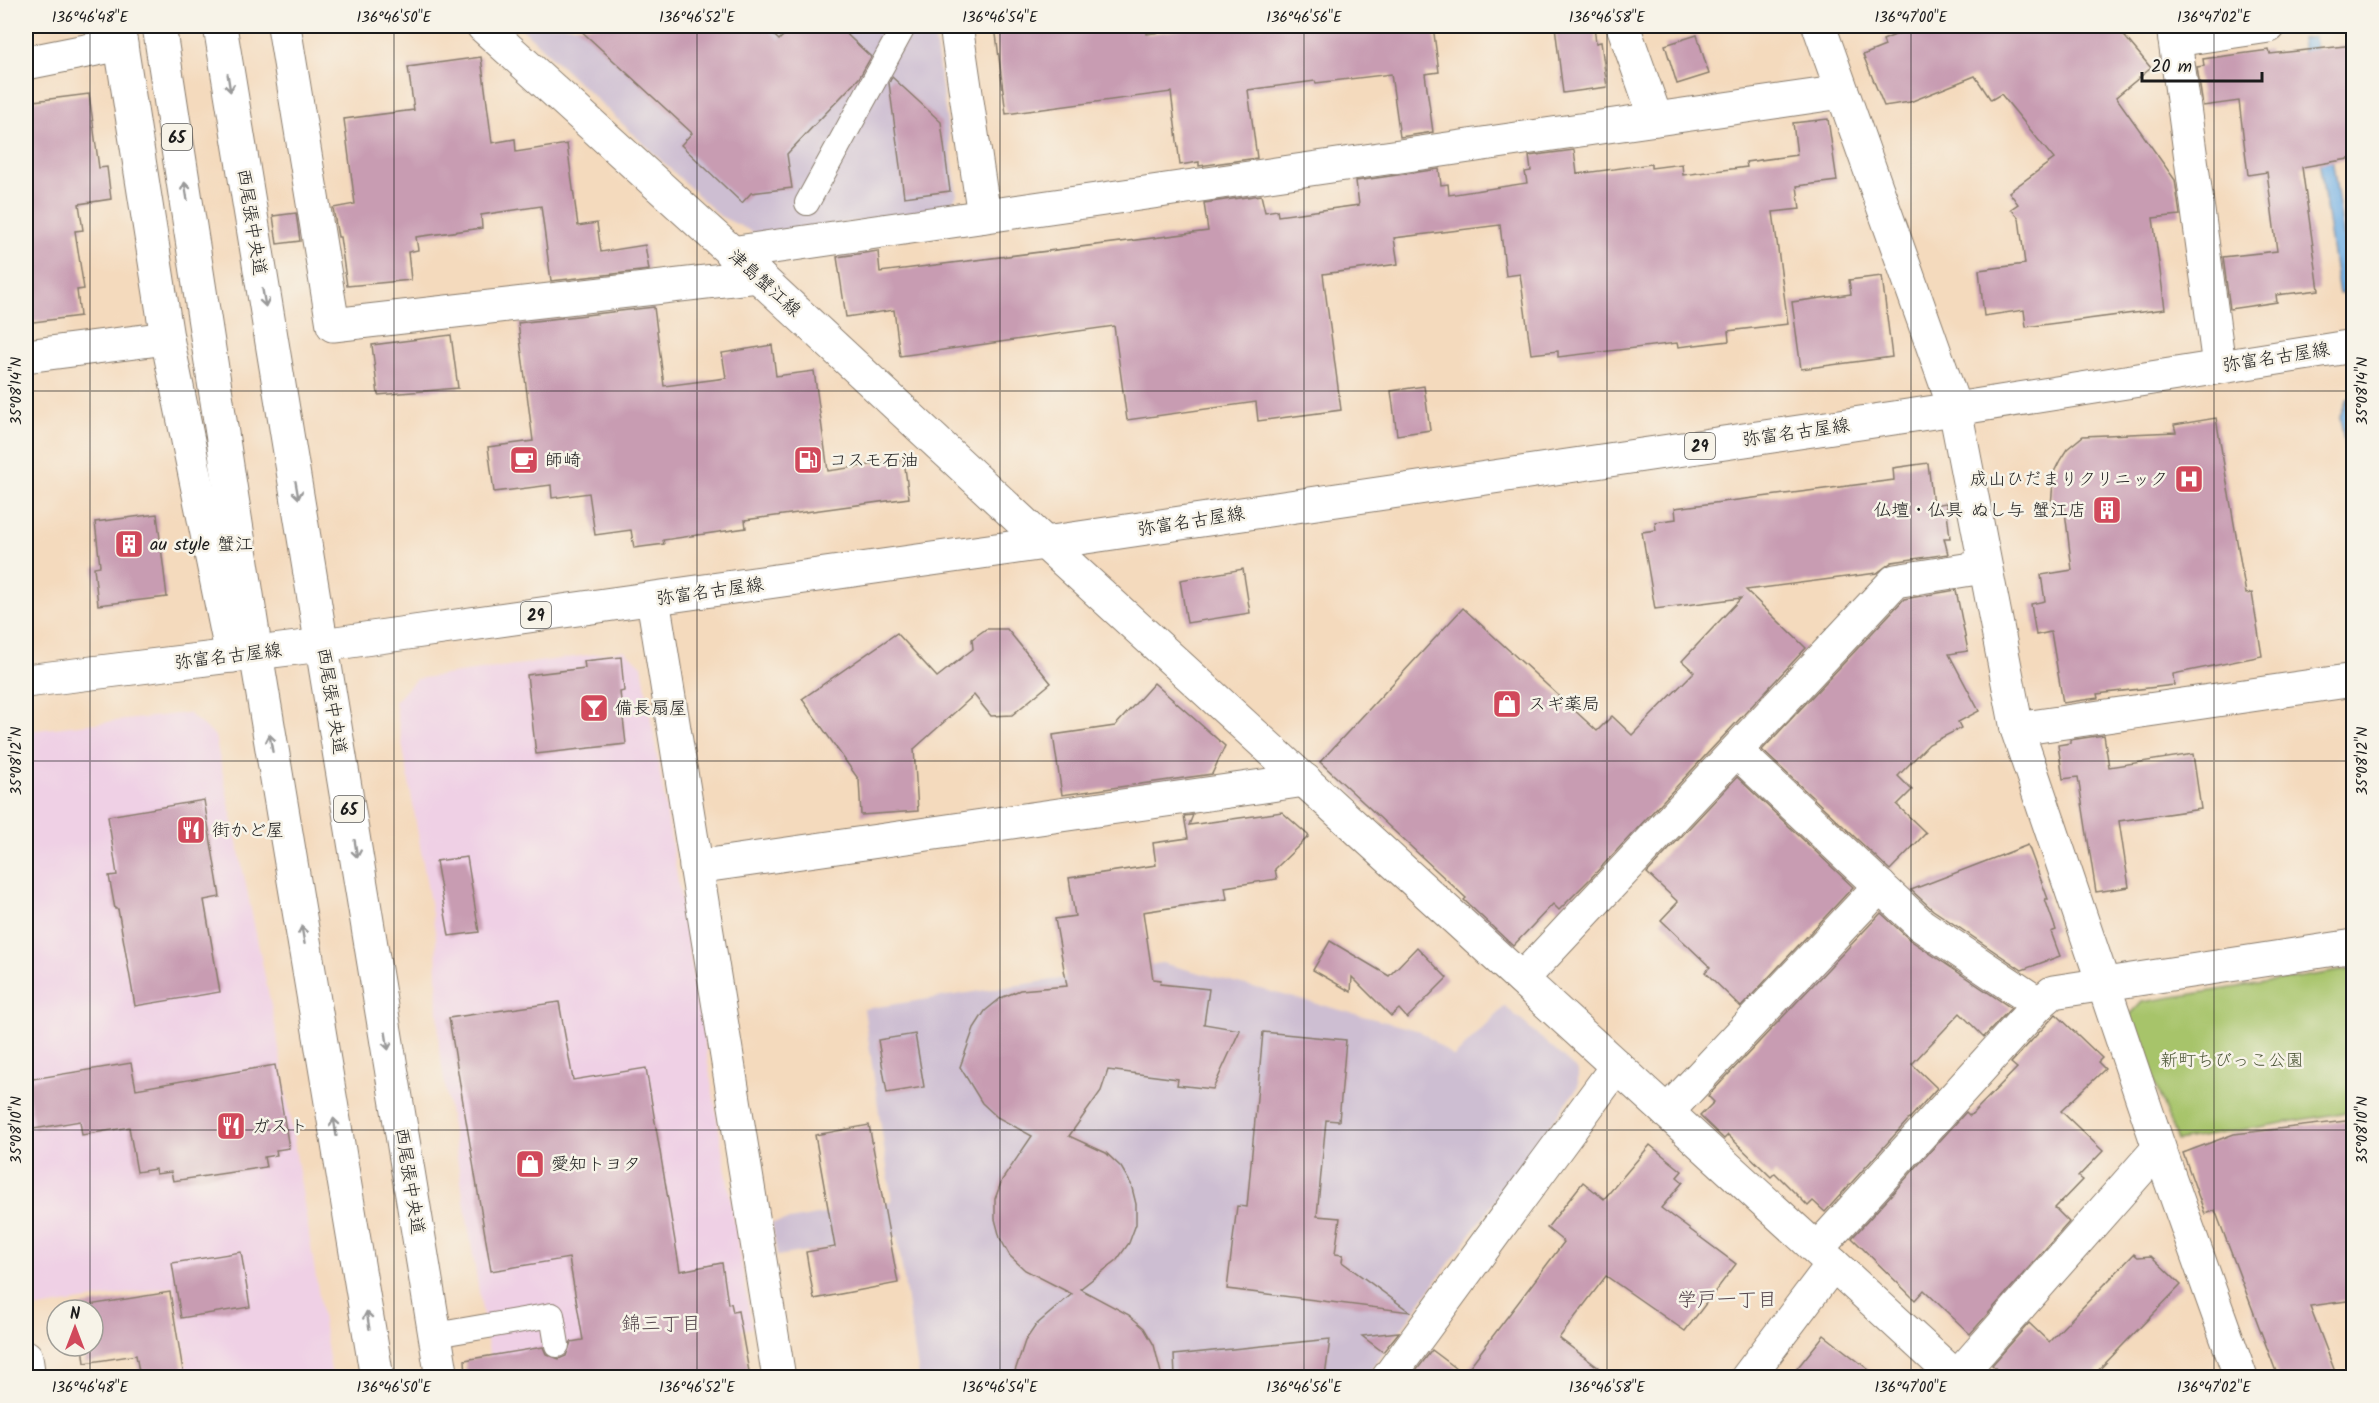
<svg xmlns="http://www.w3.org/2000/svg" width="2379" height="1403" viewBox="0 0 2379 1403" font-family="Kalam,'Klee One',sans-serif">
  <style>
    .built { fill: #efd0e5 }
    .industrial { fill: #cdbed2 }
    .green { fill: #a7c46b; stroke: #627044; stroke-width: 1.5 }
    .water { fill: #72b0e5; stroke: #476680; stroke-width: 1.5 }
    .building { fill: #c89cb2 }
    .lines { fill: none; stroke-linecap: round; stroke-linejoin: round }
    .service-casing { stroke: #887b6c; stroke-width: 26 }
    .minor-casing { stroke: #887b6c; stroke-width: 35 }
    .tertiary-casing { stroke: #887b6c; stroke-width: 35 }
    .secondary-casing { stroke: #887b6c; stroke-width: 35 }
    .primary-casing { stroke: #887b6c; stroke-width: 35 }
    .service { stroke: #fff; stroke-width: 24 }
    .minor { stroke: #fff; stroke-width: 33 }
    .tertiary { stroke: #fff; stroke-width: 33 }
    .secondary { stroke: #fff; stroke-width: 33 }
    .primary { stroke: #fff; stroke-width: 33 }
    .oneway { stroke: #999 }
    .ticks { fill: none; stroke: #1c1c1c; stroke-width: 1.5; stroke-opacity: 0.45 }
    .labels { text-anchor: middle; stroke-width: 5; stroke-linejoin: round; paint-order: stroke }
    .shield { fill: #f7f3e8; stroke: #5e5c59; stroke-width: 1.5 }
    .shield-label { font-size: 16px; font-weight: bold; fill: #1c1c1c }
    .street-label { font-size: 18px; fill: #1c1c1c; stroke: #f7f3e8 }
    .poi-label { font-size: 18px; fill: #1c1c1c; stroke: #f7f3e8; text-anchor: start }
    .park-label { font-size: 18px; fill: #4d5738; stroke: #f7f3e8 }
    .neighbourhood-label { font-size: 20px; fill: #584950; stroke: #f7f3e8 }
    .neatline { fill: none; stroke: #1c1c1c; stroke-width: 2 }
    .ticks-label { font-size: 15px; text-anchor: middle; fill: #1c1c1c }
  </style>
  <rect width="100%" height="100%" fill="#f7f3e8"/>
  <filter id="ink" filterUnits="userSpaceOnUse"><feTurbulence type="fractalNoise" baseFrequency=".0167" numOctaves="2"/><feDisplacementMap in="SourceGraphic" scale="12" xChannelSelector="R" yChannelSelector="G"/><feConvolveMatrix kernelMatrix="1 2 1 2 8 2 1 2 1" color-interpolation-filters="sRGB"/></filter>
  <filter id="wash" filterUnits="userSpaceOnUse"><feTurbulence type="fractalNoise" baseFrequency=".008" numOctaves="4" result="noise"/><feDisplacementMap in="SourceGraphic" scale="24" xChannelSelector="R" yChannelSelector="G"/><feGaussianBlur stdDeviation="1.35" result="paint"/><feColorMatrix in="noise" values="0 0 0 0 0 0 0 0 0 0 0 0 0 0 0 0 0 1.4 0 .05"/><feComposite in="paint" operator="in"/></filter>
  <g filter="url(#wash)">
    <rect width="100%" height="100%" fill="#f4dabd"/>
    <g class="built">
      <polygon points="624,650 642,665 752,1328 626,1349 631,1377 493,1377 439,1048 436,937 395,702 416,679"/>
      <polygon points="188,713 215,736 276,1030 332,1377 114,1377 187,1365 174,1286 33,1309 26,1259 26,731"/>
    </g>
    <g class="industrial">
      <polygon points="519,26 933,26 957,195 949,207 761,236 720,216"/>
      <polygon points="1162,963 1420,1031 1454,1057 1505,1006 1578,1071 1578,1087 1366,1377 919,1377 897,1236 777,1256 772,1223 892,1202 864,1009"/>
    </g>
    <polygon class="green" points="2353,969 2353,1111 2177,1141 2129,1016 2142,1002"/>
    <g class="water">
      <polygon points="2314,37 2352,292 2339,294 2301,39"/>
      <polygon points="2353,398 2354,398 2353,498 2340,416 2347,399"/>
    </g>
    <g id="blocks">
      <g class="building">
        <polygon points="576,26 764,26 779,40 793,26 838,26 871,57 859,78 787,154 792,188 751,193 742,203 681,145 692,133"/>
        <polygon points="995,26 1146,26 1147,34 1206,26 1433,26 1439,72 1425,74 1433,132 1400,137 1391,74 1316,83 1315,81 1248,90 1257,158 1199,166 1199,162 1180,165 1171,92 1006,114"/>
        <polygon points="1555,26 1594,26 1596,43 1601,42 1607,87 1563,93"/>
        <polygon points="1917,26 2116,26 2151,68 2116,97 2175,180 2180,215 2153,218 2165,309 2026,327 2024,310 1984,316 1979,270 2025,264 2019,218 2011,209 2018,204 2009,192 2054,159 2001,94 1991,100 1975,76 1910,102 1884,106 1863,55 1885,46 1883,40"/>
        <polygon points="1697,35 1709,74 1677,84 1665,45"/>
        <polygon points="2354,45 2354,158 2302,167 2319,290 2276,295 2277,302 2230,309 2223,257 2277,251 2267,172 2248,175 2239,101 2203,106 2197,67 2204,66 2203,59 2269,50 2270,54"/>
        <polygon points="481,57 492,143 515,139 516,152 567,144 578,226 597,223 601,252 645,245 649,270 551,281 541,206 481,215 482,228 416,237 418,250 408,252 411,280 347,286 340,237 338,237 333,208 355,204 344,119 414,110 408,67"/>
        <polygon points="892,77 941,122 950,191 904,197 889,83"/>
        <polygon points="89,94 99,168 107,167 111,199 79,204 83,230 75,231 84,289 77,290 80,316 26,323 26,102"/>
        <polygon points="1828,119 1837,181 1797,186 1800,209 1773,212 1788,324 1728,331 1729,341 1678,347 1677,343 1558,357 1558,351 1531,354 1520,274 1506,276 1500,225 1394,238 1398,264 1323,274 1341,410 1258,421 1256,402 1127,420 1114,326 900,356 894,310 846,317 837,257 878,251 880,272 1208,231 1204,203 1261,195 1265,212 1277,210 1278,216 1359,205 1356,181 1439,169 1441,185 1448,184 1449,195 1527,183 1525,172 1531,171 1529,156 1574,150 1577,174 1651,164 1651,168 1682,164 1683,175 1747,167 1746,162 1797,155 1793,123"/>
        <polygon points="296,213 300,241 277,244 273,216"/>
        <polygon points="1882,276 1892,357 1801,369 1792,302 1851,294 1849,280"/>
        <polygon points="654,307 664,386 726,378 722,353 772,345 776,376 814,371 828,471 904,460 909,498 745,520 746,528 663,540 664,544 634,548 631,530 595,535 589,493 552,498 551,485 494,492 488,447 533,441 518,323"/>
        <polygon points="451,335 458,388 378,395 372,345"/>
        <polygon points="1424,386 1430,430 1397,435 1391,391"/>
        <polygon points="2216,418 2246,594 2252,593 2262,656 2173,674 2174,685 2097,694 2098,698 2063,703 2051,632 2036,635 2031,604 2045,601 2041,575 2072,570 2064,503 2051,505 2054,472 2060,460 2067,449 2083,436 2176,432 2174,425"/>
        <polygon points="1928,463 1933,505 1946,503 1950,538 1944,538 1948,554 1892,562 1877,573 1746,590 1806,648 1590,879 1559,910 1553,904 1513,946 1464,900 1466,898 1320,762 1463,608 1597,731 1612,716 1632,735 1694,672 1682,661 1741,598 1655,609 1642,532 1656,530 1655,522 1676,519 1675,508 1894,480 1893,468"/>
        <polygon points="157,514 167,597 98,605 94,567 100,566 95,522"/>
        <polygon points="1243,569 1250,613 1187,623 1180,580"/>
        <polygon points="1956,590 1968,651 1949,654 1979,711 1958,722 1961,728 1929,744 1898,776 1912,790 1897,805 1926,833 1890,870 1762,750 1904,599"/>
        <polygon points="986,629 1007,629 1051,683 1012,715 991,716 974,695 914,749 918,811 861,815 859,780 802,699 897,633 937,677 973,649 972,639"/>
        <polygon points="621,657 624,691 620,692 626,744 536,754 527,675 585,668 584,661"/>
        <polygon points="1154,683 1225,746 1212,774 1062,795 1053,735 1115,726"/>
        <polygon points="2104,735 2109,767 2193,754 2201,809 2119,821 2129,887 2096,892 2078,777 2063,779 2058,745 2070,743 2070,740"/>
        <polygon points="1737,777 1853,887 1741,1007 1705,972 1710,967 1661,920 1678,902 1647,873"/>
        <polygon points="204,800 220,897 204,900 220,992 135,1006 118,909 115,909 109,876 117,875 108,816"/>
        <polygon points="1282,812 1309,836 1275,869 1277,879 1225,887 1227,899 1143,912 1153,979 1161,980 1160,984 1209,989 1204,1024 1240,1030 1213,1089 1177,1085 1178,1079 1108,1070 1101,1091 1069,1136 1106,1153 1121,1167 1131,1184 1136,1204 1136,1224 1129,1243 1117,1260 1080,1289 1129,1315 1144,1328 1154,1345 1162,1377 1013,1377 1025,1341 1036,1325 1072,1294 1025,1270 1010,1256 1000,1238 995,1219 995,1199 1002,1180 1032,1136 997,1117 982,1103 960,1067 974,1028 985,1011 1001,998 1020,990 1067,986 1055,919 1075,916 1069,878 1156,865 1153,843 1188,838 1184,816 1193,815 1189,825"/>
        <polygon points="2028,845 2048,899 2045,899 2056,930 2051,932 2060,956 2022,970 1933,910 1911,890"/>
        <polygon points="467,857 479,932 449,936 436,861"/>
        <polygon points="1881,913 1910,940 2011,1008 1984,1037 1960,1013 1912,1064 1937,1088 1825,1212 1813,1201 1808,1206 1775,1173 1771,1177 1728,1135 1724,1139 1700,1116 1714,1102 1708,1096"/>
        <polygon points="1330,941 1389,976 1417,947 1447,978 1407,1018 1399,1009 1391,1016 1352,977 1351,992 1313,970"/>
        <polygon points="559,1002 573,1080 646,1068 680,1271 722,1263 728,1304 731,1303 733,1312 738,1311 750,1377 466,1377 465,1360 543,1347 546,1354 559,1359 566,1356 571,1342 583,1340 569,1258 491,1271 449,1018"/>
        <polygon points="2056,1014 2102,1058 2098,1062 2105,1069 2061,1111 2103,1151 2078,1177 2082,1180 2055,1208 2069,1222 1970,1334 1924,1290 1915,1300 1852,1238 1966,1112 1970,1116 2017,1068 2011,1063"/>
        <polygon points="1263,1032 1346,1040 1339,1121 1326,1120 1317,1216 1340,1218 1335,1254 1343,1255 1342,1262 1410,1312 1227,1289 1237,1206 1247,1207"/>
        <polygon points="915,1034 924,1087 887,1093 878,1040"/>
        <polygon points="131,1063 136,1089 275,1065 289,1148 276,1150 277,1155 264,1157 266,1167 173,1181 171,1172 156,1174 155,1169 137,1172 129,1127 82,1135 80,1121 34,1129 26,1080"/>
        <polygon points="2354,1120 2354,1300 2310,1306 2337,1377 2278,1377 2215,1210 2205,1214 2183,1153 2234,1134"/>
        <polygon points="869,1125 898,1283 814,1299 806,1252 835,1247 815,1135"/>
        <polygon points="1650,1145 1682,1171 1677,1177 1683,1182 1661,1208 1736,1264 1685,1331 1606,1276 1559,1338 1611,1377 1416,1377 1413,1375 1432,1350 1464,1374 1564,1242 1547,1228 1583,1182 1604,1199"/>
        <polygon points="241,1252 250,1307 181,1318 172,1263"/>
        <polygon points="2134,1254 2138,1257 2151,1256 2181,1285 2092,1377 2005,1377 1992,1365 2029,1323 2049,1342"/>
        <polygon points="170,1292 184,1377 140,1377 136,1355 85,1363 83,1346 93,1346 93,1310 77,1310 76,1307"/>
        <polygon points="1399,1332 1383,1352 1362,1336"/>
        <polygon points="1824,1335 1878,1377 1790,1377"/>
        <polygon points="1330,1339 1325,1377 1175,1377 1174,1355"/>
      </g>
    </g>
  </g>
  <g filter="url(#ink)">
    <use href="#blocks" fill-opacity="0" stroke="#887b6c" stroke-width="1.5"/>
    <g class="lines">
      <g class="service-casing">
        <g id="service">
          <polyline points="807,203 904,26"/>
          <polyline points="435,1335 552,1315 557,1345"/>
        </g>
      </g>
      <g class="minor-casing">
        <g id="minor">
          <polyline points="118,26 167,338 232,656"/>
          <polyline points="284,26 333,325 758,276"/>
          <polyline points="956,26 984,216"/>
          <polyline points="1623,26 1656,119"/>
          <polyline points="1819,26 1955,409 2017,729 2159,1148 2241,1378"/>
          <polyline points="2173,26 2219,366"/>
          <polyline points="2175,40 2269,26"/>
          <polyline points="26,63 121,44"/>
          <polyline points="731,253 1842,92"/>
          <polyline points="26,356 167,338"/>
          <polyline points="653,599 779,1378"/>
          <polyline points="2017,729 2354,680"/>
          <polyline points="1736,751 1921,925 2039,1004 2053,992 2354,946"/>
          <polyline points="696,867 1305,780"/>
          <polyline points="1522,979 1895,581 1984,567"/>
          <polyline points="1667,1112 1880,886"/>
          <polyline points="1817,1249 2039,1004"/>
          <polyline points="1833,1264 1957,1378"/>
          <polyline points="26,1357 29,1378"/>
          <polyline points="1957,1377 2159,1148"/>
          <polyline points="1388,1378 1617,1066"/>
        </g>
      </g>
      <g class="tertiary-casing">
        <polyline id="tertiary" points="1045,543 1833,1264 1747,1378"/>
      </g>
      <g class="secondary-casing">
        <polyline id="secondary" points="483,26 758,276 1045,543"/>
      </g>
      <g class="primary-casing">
        <g id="primary">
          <polyline points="159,26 256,653 377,1378"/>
          <polyline points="220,26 442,1378"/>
          <polyline points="26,681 322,645 1045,543 1955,409 2354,346"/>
        </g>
      </g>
      <use href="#service" class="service"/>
      <use href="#minor" class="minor"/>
      <use href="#tertiary" class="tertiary"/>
      <use href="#secondary" class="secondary"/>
      <use href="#primary" class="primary"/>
    </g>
    <defs><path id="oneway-shaft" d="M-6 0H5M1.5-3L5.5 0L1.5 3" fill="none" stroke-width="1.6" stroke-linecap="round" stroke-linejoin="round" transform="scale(1.5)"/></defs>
    <g class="oneway">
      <use href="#oneway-shaft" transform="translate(229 83) rotate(81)"/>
      <use href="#oneway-shaft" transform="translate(186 191) rotate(-99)"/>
      <use href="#oneway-shaft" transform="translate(264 298) rotate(80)"/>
      <use href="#oneway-shaft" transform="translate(297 490) rotate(80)"/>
      <use href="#oneway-shaft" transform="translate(271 743) rotate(-100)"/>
      <use href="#oneway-shaft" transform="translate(356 849) rotate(81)"/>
      <use href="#oneway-shaft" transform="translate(303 935) rotate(-100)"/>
      <use href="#oneway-shaft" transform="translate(387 1041) rotate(81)"/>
      <use href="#oneway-shaft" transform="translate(335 1127) rotate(-99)"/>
      <use href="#oneway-shaft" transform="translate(368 1320) rotate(-99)"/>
    </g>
  </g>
  <path class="ticks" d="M90,26v1284M394,26v1352M697,26v1352M1000,26v1352M1304,26v1352M1607,26v1352M1911,26v1352M2214,26v1352M26,391h2328M26,761h2328M26,1130h2328M90,1346v32"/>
  <defs>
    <g id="cafe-square" transform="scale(1.5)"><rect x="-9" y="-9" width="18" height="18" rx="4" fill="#d1495b" stroke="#f7f3e8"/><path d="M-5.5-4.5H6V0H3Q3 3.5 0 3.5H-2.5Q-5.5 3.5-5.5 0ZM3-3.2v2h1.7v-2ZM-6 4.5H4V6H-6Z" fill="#fff"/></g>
    <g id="fuel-square" transform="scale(1.5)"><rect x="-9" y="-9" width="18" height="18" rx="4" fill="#d1495b" stroke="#f7f3e8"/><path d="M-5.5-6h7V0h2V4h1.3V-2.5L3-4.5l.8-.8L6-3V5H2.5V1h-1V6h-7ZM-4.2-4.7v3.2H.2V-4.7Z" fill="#fff"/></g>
    <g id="hospital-square" transform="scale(1.5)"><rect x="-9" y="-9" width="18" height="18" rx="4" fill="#d1495b" stroke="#f7f3e8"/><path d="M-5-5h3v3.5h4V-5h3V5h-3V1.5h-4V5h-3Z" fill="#fff"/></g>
    <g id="building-square" transform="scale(1.5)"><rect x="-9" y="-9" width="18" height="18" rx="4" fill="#d1495b" stroke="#f7f3e8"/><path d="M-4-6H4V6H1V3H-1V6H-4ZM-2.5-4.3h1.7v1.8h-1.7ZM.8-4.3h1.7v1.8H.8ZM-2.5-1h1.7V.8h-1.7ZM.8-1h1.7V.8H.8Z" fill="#fff"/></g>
    <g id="shop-square" transform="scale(1.5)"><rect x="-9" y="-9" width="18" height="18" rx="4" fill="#d1495b" stroke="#f7f3e8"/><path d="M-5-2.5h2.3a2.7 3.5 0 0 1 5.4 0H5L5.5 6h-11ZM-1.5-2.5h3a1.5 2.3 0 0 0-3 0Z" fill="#fff"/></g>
    <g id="bar-square" transform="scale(1.5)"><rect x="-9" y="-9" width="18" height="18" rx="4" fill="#d1495b" stroke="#f7f3e8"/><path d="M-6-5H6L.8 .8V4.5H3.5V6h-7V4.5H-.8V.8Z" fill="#fff"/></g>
    <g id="restaurant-square" transform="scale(1.5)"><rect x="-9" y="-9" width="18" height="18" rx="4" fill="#d1495b" stroke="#f7f3e8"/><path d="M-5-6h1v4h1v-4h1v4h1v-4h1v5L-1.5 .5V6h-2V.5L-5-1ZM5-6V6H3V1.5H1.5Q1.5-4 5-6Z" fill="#fff"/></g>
  </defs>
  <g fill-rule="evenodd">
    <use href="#cafe-square" x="524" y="460"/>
    <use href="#fuel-square" x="808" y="460"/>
    <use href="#hospital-square" x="2189" y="479"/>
    <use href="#building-square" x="2107" y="510"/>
    <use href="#building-square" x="129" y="544"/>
    <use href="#shop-square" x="1507" y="704"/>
    <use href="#bar-square" x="594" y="708"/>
    <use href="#restaurant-square" x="191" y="830"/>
    <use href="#restaurant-square" x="231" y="1126"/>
    <use href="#shop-square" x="530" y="1164"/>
  </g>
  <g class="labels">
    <g class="shield">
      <rect x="162" y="124" width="30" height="26" rx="4.5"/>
      <rect x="1685" y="433" width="30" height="26" rx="4.5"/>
      <rect x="521" y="602" width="30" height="26" rx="4.5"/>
      <rect x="334" y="796" width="30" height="26" rx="4.5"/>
    </g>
    <g class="shield-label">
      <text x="177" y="143">65</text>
      <text x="1700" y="452">29</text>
      <text x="536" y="621">29</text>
      <text x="349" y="815">65</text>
    </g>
    <g class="street-label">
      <text transform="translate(252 222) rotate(81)" y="6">西尾張中央道</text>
      <text transform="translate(765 283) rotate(42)" y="6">津島蟹江線</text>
      <text transform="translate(2276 357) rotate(-9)" y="6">弥富名古屋線</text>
      <text transform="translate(1796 432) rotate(-8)" y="6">弥富名古屋線</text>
      <text transform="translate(1191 521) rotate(-9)" y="6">弥富名古屋線</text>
      <text transform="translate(710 591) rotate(-8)" y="6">弥富名古屋線</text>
      <text transform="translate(228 656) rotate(-7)" y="6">弥富名古屋線</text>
      <text transform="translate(332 701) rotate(81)" y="6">西尾張中央道</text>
      <text transform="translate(410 1181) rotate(81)" y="6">西尾張中央道</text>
    </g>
    <g class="poi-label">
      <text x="545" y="466">師崎</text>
      <text x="829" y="466">コスモ石油</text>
      <text x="2168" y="485" text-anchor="end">成山ひだまりクリニック</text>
      <text x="2086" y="516" text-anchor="end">仏壇・仏具 ぬし与 蟹江店</text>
      <text x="150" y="550">au style 蟹江</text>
      <text x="1528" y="710">スギ薬局</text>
      <text x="615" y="714">備長扇屋</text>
      <text x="212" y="836">街かど屋</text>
      <text x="252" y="1132">ガスト</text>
      <text x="551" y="1170">愛知トヨタ</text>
    </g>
    <g class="park-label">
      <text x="2232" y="1066">新町ちびっこ公園</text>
    </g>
    <g class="neighbourhood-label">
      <text x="1727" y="1306">学戸一丁目</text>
      <text x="661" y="1330">錦三丁目</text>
    </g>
  </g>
  <rect width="2379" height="1403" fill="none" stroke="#f7f3e8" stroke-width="66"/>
  <g transform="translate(75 1328)"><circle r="28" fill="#f7f3e8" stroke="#9f9d96" stroke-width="1.5"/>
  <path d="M0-4.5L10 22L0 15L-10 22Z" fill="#d1495b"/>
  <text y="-9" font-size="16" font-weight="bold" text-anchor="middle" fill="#1c1c1c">N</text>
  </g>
  <path d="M2142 72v9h120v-9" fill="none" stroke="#1c1c1c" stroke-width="3"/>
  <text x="2151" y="72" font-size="18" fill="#1c1c1c" stroke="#f7f3e8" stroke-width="4.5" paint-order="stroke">20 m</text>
  <rect x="33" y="33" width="2313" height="1337" class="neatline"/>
  <g class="ticks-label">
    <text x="90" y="22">136°46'48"E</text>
    <text x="394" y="22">136°46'50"E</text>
    <text x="697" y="22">136°46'52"E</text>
    <text x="1000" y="22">136°46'54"E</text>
    <text x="1304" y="22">136°46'56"E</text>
    <text x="1607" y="22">136°46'58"E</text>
    <text x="1911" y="22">136°47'00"E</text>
    <text x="2214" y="22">136°47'02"E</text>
    <text transform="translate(16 391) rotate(-90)" y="5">35°08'14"N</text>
    <text transform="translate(2362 391) rotate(-90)" y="5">35°08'14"N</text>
    <text transform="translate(16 761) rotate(-90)" y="5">35°08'12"N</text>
    <text transform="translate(2362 761) rotate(-90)" y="5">35°08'12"N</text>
    <text transform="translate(16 1130) rotate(-90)" y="5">35°08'10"N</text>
    <text transform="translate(2362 1130) rotate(-90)" y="5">35°08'10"N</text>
    <text x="90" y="1392">136°46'48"E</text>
    <text x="394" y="1392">136°46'50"E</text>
    <text x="697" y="1392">136°46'52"E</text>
    <text x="1000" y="1392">136°46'54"E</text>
    <text x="1304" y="1392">136°46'56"E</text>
    <text x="1607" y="1392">136°46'58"E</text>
    <text x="1911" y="1392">136°47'00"E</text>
    <text x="2214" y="1392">136°47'02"E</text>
  </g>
</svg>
